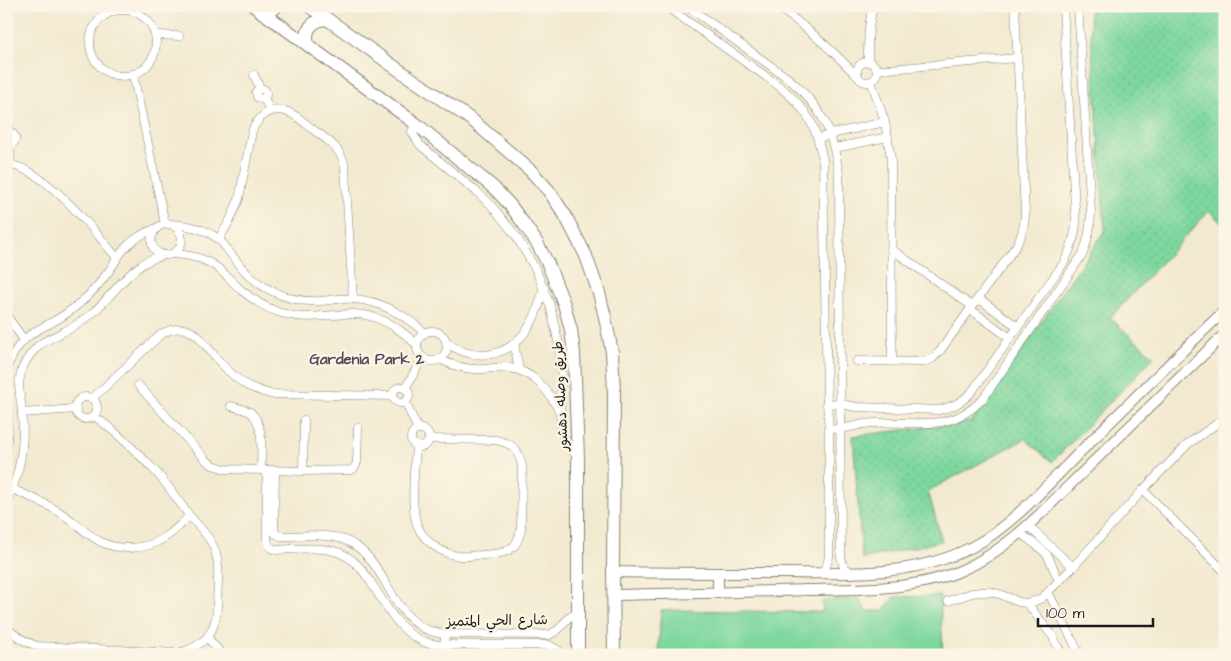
<svg xmlns="http://www.w3.org/2000/svg" width="1231" height="661" viewBox="0 0 1231 661" font-family="'Architects Daughter','Playpen Sans Arabic',sans-serif">
  <style>
    .grass { fill: url(#grass-dots); stroke: #4c7a5d }
    .park { fill: #7dd79e; stroke: #4c7a5d }
    .lines { fill: none; stroke-linecap: round; stroke-linejoin: round }
    .minor-casing { stroke: #878376; stroke-width: 9 }
    .tertiary-casing { stroke: #878376; stroke-width: 12 }
    .primary-casing { stroke: #878376; stroke-width: 14 }
    .minor { stroke: #fff; stroke-width: 8 }
    .tertiary { stroke: #fff; stroke-width: 10 }
    .primary { stroke: #fff; stroke-width: 12 }
    .labels { text-anchor: middle; stroke-width: 5; stroke-linejoin: round; paint-order: stroke }
    .street-label { font-size: 14px; fill: #1c1c1c; stroke: #fcf5e5 }
    .neighbourhood-label { font-size: 15px; font-weight: bold; fill: #524a59; stroke: #fcf5e5 }
  </style>
  <defs>
    <pattern id="grass-dots" width="8" height="8" patternUnits="userSpaceOnUse" patternTransform="scale(1.25)"><rect width="8" height="8" fill="#7dd79e"/><path d="M2 2h.1M6 6h.1" fill="none" stroke="#6bb888" stroke-width="1.8" stroke-linecap="round"/></pattern>
  </defs>
  <rect width="100%" height="100%" fill="#fcf5e5"/>
  <filter id="ink" filterUnits="userSpaceOnUse"><feTurbulence type="fractalNoise" baseFrequency=".02" numOctaves="2"/><feDisplacementMap in="SourceGraphic" scale="10" xChannelSelector="R" yChannelSelector="G"/><feConvolveMatrix kernelMatrix="1 2 1 2 8 2 1 2 1" color-interpolation-filters="sRGB"/></filter>
  <filter id="wash" filterUnits="userSpaceOnUse"><feTurbulence type="fractalNoise" baseFrequency=".0096" numOctaves="4" result="noise"/><feDisplacementMap in="SourceGraphic" scale="20" xChannelSelector="R" yChannelSelector="G"/><feGaussianBlur stdDeviation="1.12" result="paint"/><feColorMatrix in="noise" values="0 0 0 0 0 0 0 0 0 0 0 0 0 0 0 0 0 1.4 0 .05"/><feComposite in="paint" operator="in"/></filter>
  <g filter="url(#wash)">
    <rect width="100%" height="100%" fill="#f2ead0"/>
    <polygon class="grass" points="1089,6 1225,6 1225,227 1209,211 1110,318 1154,357 1052,462 1025,439 928,491 942,541 862,559 853,436 971,422 1105,231"/>
    <polygon class="park" points="940,596 943,655 658,655 661,610 823,612 822,601 859,598 866,611 883,611 894,597"/>
  </g>
  <g filter="url(#ink)">
    <g class="lines">
      <g class="minor-casing">
        <g id="minor">
          <path d="M666,6c26,19 53,37 79,56 20,14 43,28 59,49 11,15 15,31 19,49l4,243 2,27v127l-3,10 -4,6"/>
          <path d="M687,6l102,73c34,29 43,51 50,95l2,383 2,8 8,8"/>
          <path d="M776,6c30,20 56,44 81,70"/>
          <circle cx="123" cy="43" r="33"/>
          <polyline points="156,35 179,36"/>
          <path d="M868,62c0,-19 0,-37 5,-56"/>
          <circle cx="867" cy="72" r="10"/>
          <polyline points="877,70 1017,58"/>
          <polyline points="133,74 165,224"/>
          <polyline points="254,75 260,88"/>
          <polyline points="871,81 885,122 891,159 892,361"/>
          <polyline points="264,98 260,99 257,97 256,92 258,89 264,89 266,92 266,95 264,98 270,111"/>
          <polyline points="6,114 9,133"/>
          <polyline points="415,123 412,132 420,145 477,192 491,205 516,236 536,270 550,305 558,341 562,377 560,413 561,425 564,437 570,448 578,458"/>
          <path d="M6,135l5,-2c5,2 6,8 1,11l-6,-2"/>
          <polyline points="818,139 831,134 885,122"/>
          <polyline points="9,144 11,165"/>
          <polyline points="835,148 888,137"/>
          <path d="M6,165c34,-2 91,68 111,93"/>
          <path d="M173,225c19,12 4,37 -14,28 -14,-7 -7,-30 9,-29 17,1 36,3 50,15 7,5 11,14 17,20 10,14 22,25 37,32 14,7 32,11 48,10 11,-1 23,-3 34,-2 28,2 51,16 71,34"/>
          <path d="M219,239l11,-19 9,-21 13,-68c6,-14 19,-26 36,-19 8,3 16,10 23,16 15,11 30,19 34,39l8,132"/>
          <polyline points="891,249 972,306"/>
          <path d="M172,254c13,1 26,2 38,9 12,6 21,18 31,27 11,9 23,17 37,22 28,9 44,3 72,2 27,-1 49,13 67,31"/>
          <polyline points="978,298 1018,327"/>
          <polyline points="970,309 1010,338"/>
          <polyline points="6,315 24,340"/>
          <circle cx="432" cy="346" r="15"/>
          <path d="M446,342c28,21 63,16 82,-14 8,-11 12,-26 16,-40"/>
          <polyline points="514,344 519,370"/>
          <path d="M439,359c14,7 28,11 44,10 9,-1 18,-2 27,-1 23,3 41,25 50,45"/>
          <path d="M857,361l67,1 9,-4 7,-7 76,-105c6,-10 9,-20 9,-33l-10,-207"/>
          <path d="M6,371c4,-12 9,-22 17,-30 9,-10 21,-14 33,-21 9,-5 17,-11 25,-18 11,-9 20,-20 28,-31 6,-9 11,-18 18,-25 9,-9 19,-14 30,-18"/>
          <polyline points="138,385 207,461 213,465 225,469 303,471 352,470 356,465 357,462 358,428"/>
          <circle cx="401" cy="395" r="8"/>
          <polyline points="405,389 423,357"/>
          <circle cx="86" cy="408" r="11"/>
          <path d="M92,399l68,-64c13,-8 24,-9 37,0 15,17 30,39 51,51 7,3 15,6 22,8l123,2"/>
          <polyline points="405,402 418,429"/>
          <polyline points="6,403 8,430 6,449"/>
          <path d="M827,403l13,1 17,3 82,3c13,-3 22,-7 32,-17l94,-132c6,-13 10,-24 11,-37l-13,-218"/>
          <path d="M231,406c6,2 14,3 19,6 15,11 11,41 11,58"/>
          <polyline points="22,413 76,409"/>
          <path d="M836,429c13,0 25,-6 38,-6 43,-3 73,11 108,-23l101,-146c5,-14 8,-26 8,-42l-13,-206"/>
          <circle cx="420" cy="438" r="9"/>
          <path d="M416,445c-1,22 -7,66 3,84 7,14 24,25 40,27 7,1 15,-1 23,-1 21,-1 35,-2 39,-26l1,-63c-3,-16 -10,-23 -26,-26l-67,-1"/>
          <path d="M267,470v69c0,6 3,9 9,11 19,-1 46,-4 64,3 14,6 22,16 30,28 14,21 28,50 52,60 7,3 15,4 22,4h105l9,5 3,5"/>
          <path d="M275,470l-1,59 1,4 5,3c19,0 44,-3 62,3 41,14 44,65 78,87 7,5 16,7 25,8l104,1 9,-5 12,-14 8,-3"/>
          <polyline points="303,471 304,420"/>
          <path d="M13,489c16,8 33,14 48,24 14,9 25,21 40,29 19,9 44,8 63,-4 9,-5 17,-15 26,-22"/>
          <polyline points="1143,490 1225,572"/>
          <path d="M6,503c14,-28 19,-58 16,-89 0,-12 -5,-25 -2,-37 2,-12 9,-22 17,-30 7,-7 17,-10 26,-15 9,-4 18,-10 26,-16 19,-15 32,-37 51,-50 7,-6 15,-8 24,-11"/>
          <polyline points="1028,526 1073,567"/>
          <path d="M1020,533c10,8 20,13 28,23l11,25"/>
          <polyline points="1048,592 1080,655"/>
          <polyline points="948,601 972,593 982,592 992,592 1002,595 1019,602 1027,603 1035,601 1042,598 1073,567 1143,490 1188,444 1225,418"/>
          <polyline points="1027,603 1053,637 1062,655"/>
          <path d="M6,627c9,9 19,15 31,19l141,7c26,-6 39,-21 39,-48 0,-17 4,-41 -3,-57 -5,-13 -17,-23 -25,-33 -11,-14 -21,-30 -33,-43 -19,-20 -39,-40 -62,-56"/>
          <polyline points="207,637 219,651"/>
          <polyline points="444,655 445,634"/>
        </g>
      </g>
      <g class="tertiary-casing">
        <g id="tertiary">
          <path d="M613,572c55,1 110,1 166,1 64,0 133,5 193,-26 40,-21 78,-65 110,-97 47,-47 95,-94 143,-140"/>
          <polyline points="718,593 718,573"/>
          <path d="M613,595c64,-1 128,-3 193,-5 50,-1 109,1 156,-20 48,-21 85,-63 122,-99 47,-46 94,-92 141,-137"/>
        </g>
      </g>
      <g class="primary-casing">
        <g id="primary">
          <polyline points="254,6 415,123 494,188 510,205 524,224 537,243 548,264 564,304 571,330 574,353 578,458 578,655"/>
          <polyline points="309,6 396,68 472,120 531,171 549,191 565,215 586,256 599,293 605,317 612,352 614,392 613,572 614,655"/>
          <polyline points="263,13 272,10 277,6"/>
          <path d="M308,45c-4,-15 4,-25 19,-26"/>
        </g>
      </g>
      <use href="#minor" class="minor"/>
      <use href="#tertiary" class="tertiary"/>
      <use href="#primary" class="primary"/>
    </g>
  </g>
  <g class="labels">
    <g class="street-label">
      <text transform="translate(560 396) rotate(-93)" y="5">طريق وصله دهشور</text>
      <text transform="translate(497 620) rotate(-1)" y="5">شارع الحي المتميز</text>
    </g>
    <g class="neighbourhood-label">
      <text x="367" y="364">Gardenia Park 2</text>
    </g>
  </g>
  <rect width="1231" height="661" fill="none" stroke="#fcf5e5" stroke-width="25"/>
  <path d="M1038 618v8h115v-8" fill="none" stroke="#1c1c1c" stroke-width="2.5"/>
  <text x="1046" y="618" font-size="15" fill="#1c1c1c" stroke="#fcf5e5" stroke-width="4" paint-order="stroke">100 m</text>
</svg>
